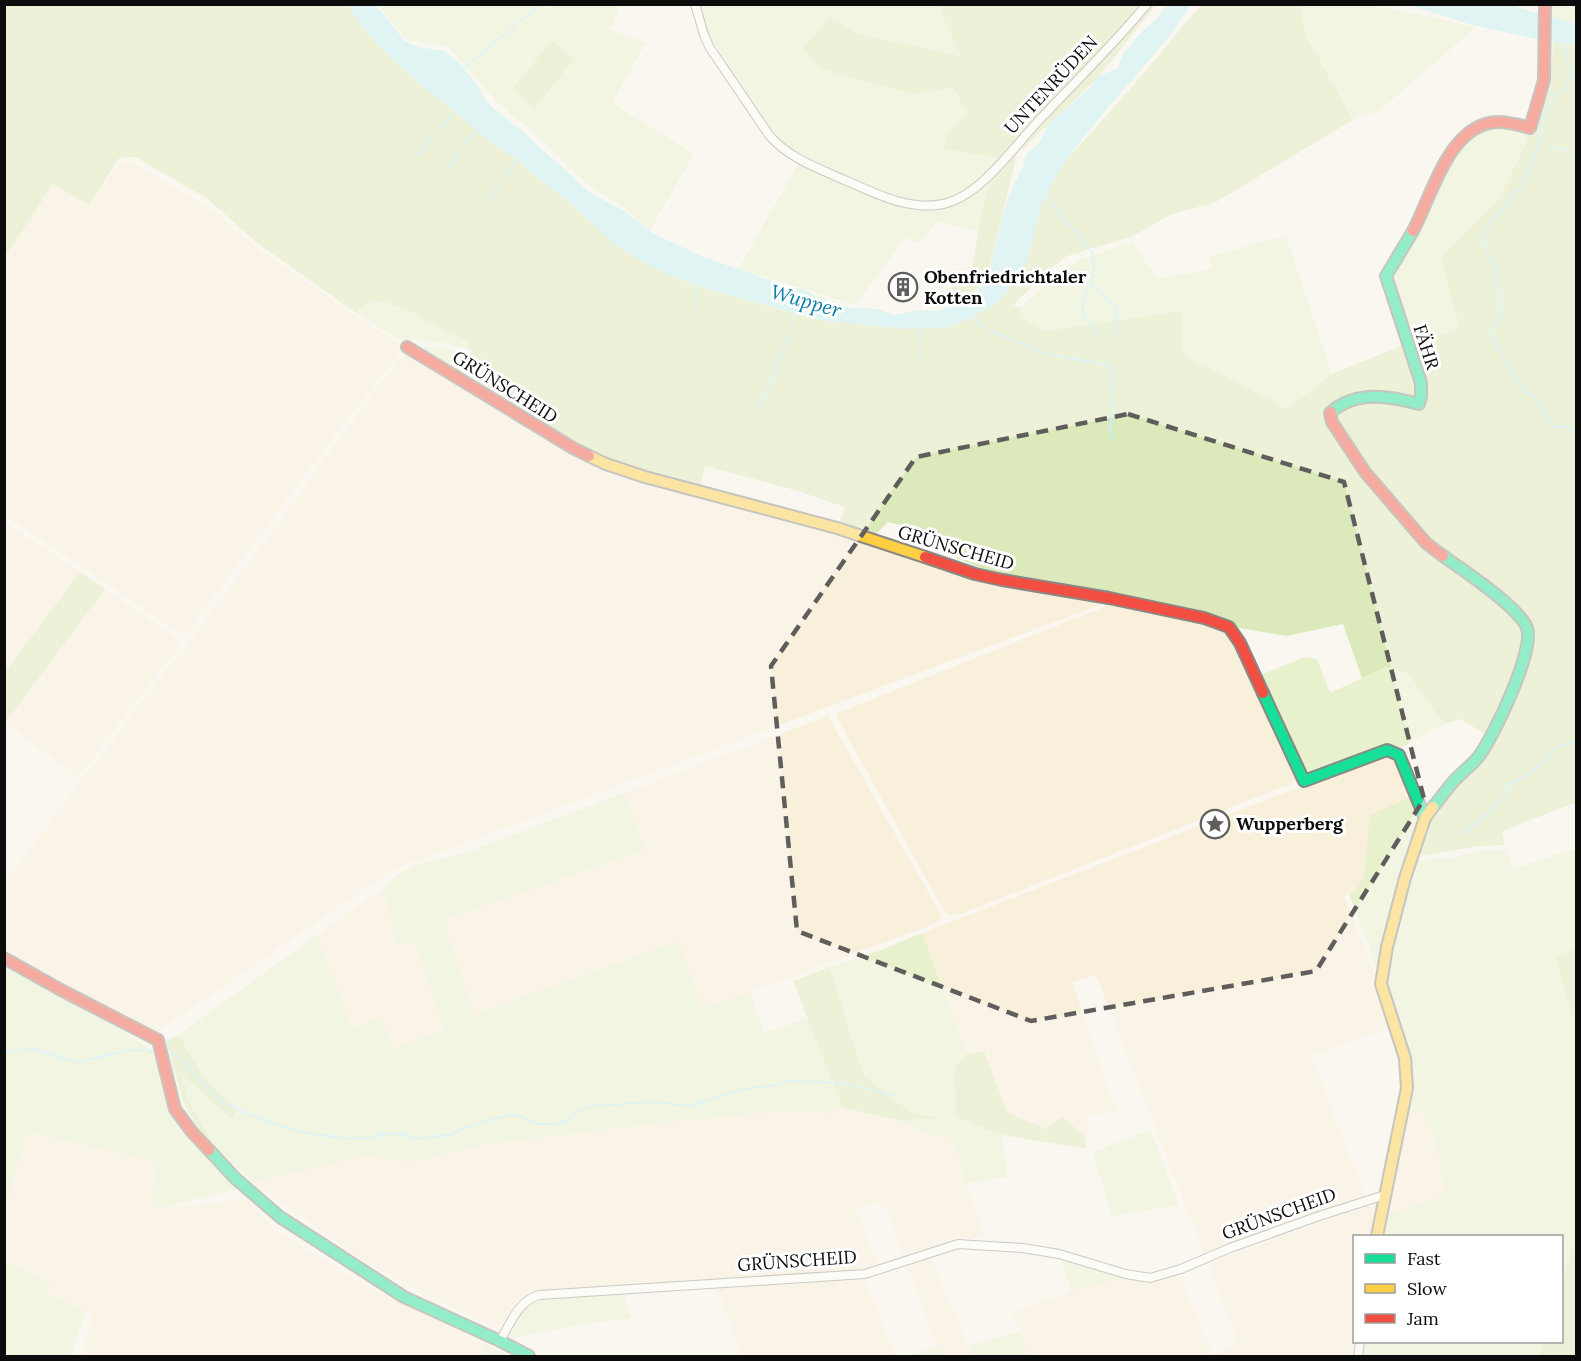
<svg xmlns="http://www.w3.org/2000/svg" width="1581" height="1361" viewBox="0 0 1581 1361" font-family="Lora,serif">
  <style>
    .farmland { fill: #f8f0db }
    .green { fill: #e8f1ce }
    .forest { fill: #dbe9bb }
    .water { fill: #c3eff8 }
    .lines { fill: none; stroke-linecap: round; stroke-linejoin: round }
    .stream { stroke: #c3eff8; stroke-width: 2 }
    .street-casing { stroke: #93928f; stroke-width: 10 }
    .fast-casing { stroke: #8a8885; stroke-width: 14 }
    .slow-casing { stroke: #8a8885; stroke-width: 14 }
    .jam-casing { stroke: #8a8885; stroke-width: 14 }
    .street { stroke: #fefefd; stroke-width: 8 }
    .fast { stroke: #16e098; stroke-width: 10 }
    .slow { stroke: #ffcf43; stroke-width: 10 }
    .jam { stroke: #f24e42; stroke-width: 10 }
    .marked { fill: none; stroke: #5f5e5c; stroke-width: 4.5; stroke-dasharray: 12 8; stroke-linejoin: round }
    .labels { text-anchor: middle; stroke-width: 6; stroke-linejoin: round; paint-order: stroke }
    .street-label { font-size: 18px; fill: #0c0c0c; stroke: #fff }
    .poi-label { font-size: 18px; font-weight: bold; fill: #0c0c0c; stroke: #fff; text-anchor: start }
    .water-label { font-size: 20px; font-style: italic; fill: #0c7ea7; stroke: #fff }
  </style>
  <rect width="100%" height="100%" fill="#faf7f0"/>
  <g class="farmland">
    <polygon points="126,161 131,162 221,216 239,234 252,244 356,316 399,344 400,346 401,349 229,575 187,634 181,634 5,515 4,250 8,251 53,184 89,205 119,162"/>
    <polygon points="408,352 573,450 817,524 977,577 1099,600 1100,603 1097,606 435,854 395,868 157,1032 60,984 5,952 4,882 232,586 355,418 405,353"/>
    <polygon points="4,522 80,572 5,672 4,672"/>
    <polygon points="105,589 178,639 179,645 78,777 5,723"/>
    <polygon points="1114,603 1205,622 1228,631 1297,772 1297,777 1294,781 1288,785 958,915 948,914 944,911 835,714"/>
    <polygon points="828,716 940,913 941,919 939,922 713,1006 702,1009 677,941 473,1015 443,920 645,851 624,793"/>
    <polygon points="1388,753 1399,759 1414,795 1370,815 1364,877 1354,892 1344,896 1377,980 1391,1028 1311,1056 1366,1197 1283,1224 1204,1254 1096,975 1072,982 1117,1113 1089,1115 1087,1149 1083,1133 1046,1129 1007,1112 984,1052 967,1054 922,933"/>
    <polygon points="384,887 397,944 415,941 444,1030 392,1049 352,1029 317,935"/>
    <polygon points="843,1108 898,1120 927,1133 950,1137 955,1144 966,1183 986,1239 960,1237 904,1257 884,1201 855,1209 878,1266 862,1270 527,1291 499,1330 367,1264 253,1182 366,1156 413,1162 487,1144 656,1123 795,1110 831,1113"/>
    <polygon points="1421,1111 1434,1135 1446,1195 1384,1216 1405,1115"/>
    <polygon points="27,1131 155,1162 154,1203 157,1210 247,1199 275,1229 360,1282 483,1343 487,1356 84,1356 91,1313 46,1292 50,1283 5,1262 5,1209"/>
    <polygon points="1367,1205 1376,1211 1372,1236 1354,1236 1354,1342 1358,1342 1356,1356 1028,1356 1012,1312 1071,1291 1125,1278 1146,1282 1179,1275 1213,1355 1238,1344 1208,1264"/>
    <polygon points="931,1258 973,1356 941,1356 907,1266"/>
    <polygon points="864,1277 895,1356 741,1356 717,1286"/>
  </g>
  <g class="green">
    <polygon points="546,4 548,8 553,4 620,4 621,5 610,29 646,43 612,103 694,154 650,230 620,205 586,183 532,131 499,104 447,46 406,40 378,5"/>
    <polygon points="1573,4 1576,5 1576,24 1550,17 1551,5"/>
    <polygon points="700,5 939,5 940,10 963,58 858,34 830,17 912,94 953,87 969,114 947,134 1003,157 986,196 979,232 937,222 918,244 906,237 857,303 854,304 738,269 803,155 781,143 748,98 709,35"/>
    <polygon points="1303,5 1374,5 1476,27 1380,110 1353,120 1307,38 1300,15"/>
    <polygon points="1503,125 1531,130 1525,146 1499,199 1441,258 1461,329 1411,341 1390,276 1459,143 1488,126"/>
    <polygon points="1286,236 1332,374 1287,409 1181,353 1181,311 1045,331 1020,317 1020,307 1065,269 1080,260 1133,242 1145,262 1158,278 1212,269 1210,256"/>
    <polygon points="371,300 380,300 424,318 467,342 467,348 444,343 413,339 404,342 400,340 356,313"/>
    <polygon points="425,346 460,351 471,354 475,381 473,383 423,352"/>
    <polygon points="1305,657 1317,659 1330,693 1386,667 1408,674 1444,724 1402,747 1384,744 1383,749 1312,776 1305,774 1260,675"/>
    <polygon points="624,793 645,850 444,920 473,1015 678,941 702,1008 713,1006 750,992 764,1033 808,1018 843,1108 831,1113 795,1110 656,1123 487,1144 413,1162 366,1156 253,1182 214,1146 187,1098 180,1073 230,1119 237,1112 206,1080 178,1035 317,935 352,1029 381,1017 392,1049 444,1030 415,941 397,945 384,887 396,875 414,866 468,852"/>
    <polygon points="1414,795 1421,815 1404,866 1381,950 1379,969 1377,969 1349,894 1354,892 1364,877 1370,815"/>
    <polygon points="1576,848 1576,948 1556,960 1576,1030 1576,1235 1562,1283 1562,1236 1381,1236 1384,1216 1446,1195 1434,1135 1422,1111 1405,1115 1410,1057 1387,983 1389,954 1414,863 1417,860 1448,858 1480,851 1506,849 1513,869"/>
    <polygon points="922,933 967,1054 955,1067 980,1126 1002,1135 1007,1177 966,1183 955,1144 950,1138 927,1133 898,1120 920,1119 901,1114 886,1094 863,1075 830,967 881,950"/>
    <polygon points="5,962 122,1030 150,1049 161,1070 170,1116 236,1189 168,1206 157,1210 154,1204 155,1162 27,1131 5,1209"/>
    <polygon points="1150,1130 1179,1205 1112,1216 1093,1152"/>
    <polygon points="1061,1258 1125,1278 1071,1291"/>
    <polygon points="5,1262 50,1283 47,1293 86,1311 73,1348 73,1356 5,1356"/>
    <polygon points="623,1294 632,1318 577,1325 509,1339 525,1306 538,1300"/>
    <polygon points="1020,1332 1028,1356 973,1356 969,1346"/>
    <polygon points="1364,1342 1543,1342 1538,1356 1362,1356"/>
    <polygon points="483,1343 509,1356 487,1356"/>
    <polygon points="937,1346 941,1356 911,1356"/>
  </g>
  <g class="forest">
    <path d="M4,5h344l12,19 19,22 36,34 31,24 44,38 28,18 14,14 36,27 46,43 29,18 26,13 38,14 118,32 81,8 42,-2 21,-8 28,-16 30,-42 15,-59 20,-37 69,-77 70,-83h102l-3,10 7,23 46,82 -137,82 -46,13 -37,21 -66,20 -19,15 -35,34 7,2v10l25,14 137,-20 -1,42 106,56 45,-35 71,-29 57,-16 -19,-71 58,-59 26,-53 20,-56h5l3,-47 9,-1 14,4v761l-2,-4 -72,28 3,14 -26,1 -55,10 -7,-4 12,-33 50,-59 13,-22 -32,-19 -16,5 -36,-50 -22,-7 -24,11 -19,-54 -57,12 -53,-9 -17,-11 -217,-40 -42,-18 2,-18 -71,-18 -15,15 -34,-12 6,-18 -47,-16 -93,-25 -5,22 -93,-26 -134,-79 2,-2 -4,-27 1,-3 -5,-3v-6c-16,-9 -82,-47 -96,-41 -5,2 -11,8 -15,12l-100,-71 -48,-43 -73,-42 -16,1 -30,47 -36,-21 -45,68 -4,-2z"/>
    <polygon points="939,5 1156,5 1096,80 1017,154 987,278 968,299 937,308 930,303 971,273 985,197 1003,158 944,149 947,134 968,114 953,87 912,94 822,69 803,49 830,17 858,34 962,57 940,10"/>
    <polygon points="552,41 574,59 534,109 513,88"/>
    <polygon points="80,572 105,589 5,723 5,672"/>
    <polygon points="1576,948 1576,1030 1556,959"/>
    <polygon points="830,967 863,1075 891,1098 912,1113 938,1118 898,1120 843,1108 793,981"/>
    <polygon points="178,1035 206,1080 237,1111 231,1119 181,1074 187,1098 214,1146 200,1132 183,1101 166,1042"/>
    <polygon points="984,1051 1007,1112 1046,1129 1062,1117 1083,1134 1087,1149 1002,1135 956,1117 955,1067 967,1054"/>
    <polygon points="1576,1235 1576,1356 1538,1356 1543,1342 1562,1342 1562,1283"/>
  </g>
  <g class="water">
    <polygon points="1506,4 1576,24 1576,46 1562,42 1553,43 1469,24 1409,5"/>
    <polygon points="348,5 376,5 405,41 418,47 445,51 461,65 477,85 486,100 494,109 526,134 539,147 561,166 589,192 624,211 654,234 706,258 781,284 805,290 818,297 850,308 878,309 894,315 920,310 938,311 971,299 988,278 1002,218 1012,188 1023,167 1025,156 1039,143 1049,123 1091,87 1098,76 1117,69 1124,53 1136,38 1158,17 1167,5 1191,5 1169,37 1101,116 1062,165 1042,202 1027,261 1014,284 997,303 969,319 948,327 906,329 825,321 707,289 669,275 643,262 614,244 568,201 532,174 518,160 490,142 446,104 415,80 379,46 360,24"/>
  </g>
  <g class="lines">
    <g class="stream">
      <polyline points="1563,41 1571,76 1566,88 1556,93 1545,115 1537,149 1523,184 1491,223 1481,238 1497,272 1501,313 1492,330 1492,337 1523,391 1536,398 1553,427 1562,426 1576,431"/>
      <polyline points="462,70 541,4"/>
      <polyline points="441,127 455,111"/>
      <polyline points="464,146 477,130"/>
      <polyline points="1550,147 1569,150 1576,159"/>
      <polyline points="416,156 434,135"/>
      <polyline points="447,170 459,154"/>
      <polyline points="505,177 519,157"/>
      <path d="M1044,194l48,58 2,11 -2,21c22,22 30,20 21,53"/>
      <polyline points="488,200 499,184"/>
      <path d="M1092,284c-2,4 -6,8 -8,13 -7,15 9,31 17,42"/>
      <polyline points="694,310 695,283"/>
      <polyline points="973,317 984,327"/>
      <polyline points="791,326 795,311"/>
      <polyline points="989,330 1047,354 1109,365 1111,391 1114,409 1110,427 1113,439"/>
      <polyline points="919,349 919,327"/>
      <polyline points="918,359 918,353"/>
      <polyline points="758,407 770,385 777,361 785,346 789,332"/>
      <polyline points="1461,836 1482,819 1504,797 1511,782 1519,780 1544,763 1555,748 1576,741"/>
      <polyline points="4,1051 24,1051 33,1049 76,1062 132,1050 147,1050 155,1052"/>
      <polyline points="172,1052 185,1062 203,1085 220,1100 250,1115 300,1132 350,1139 371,1138 383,1134 397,1133 414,1138 427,1138 449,1135 478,1123 510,1115 521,1116 537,1124 558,1124 567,1120 580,1111 592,1106 654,1102 691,1106 744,1089 778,1085 786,1081 841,1083 893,1095"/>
    </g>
    <g class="street-casing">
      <g id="street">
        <path d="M695,4l9,31 6,13 59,87c19,23 51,34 78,46 29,13 63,30 96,23 39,-8 74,-62 101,-89 35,-37 71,-72 103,-111"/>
        <path d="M500,1341c10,-17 19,-41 39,-46l326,-21 93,-30 65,4 36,6 67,20 24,4 31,-9 49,-21 89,-32 66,-21"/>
        <polyline points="1358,1356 1360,1342"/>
      </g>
    </g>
    <g class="fast-casing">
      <g id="fast">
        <path d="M1331,412c26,-22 58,-16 88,-8l2,-8v-13l-35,-107 27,-45"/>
        <polyline points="1263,693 1304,781 1387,750 1399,755 1425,818"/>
        <path d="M1433,807c7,-8 13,-17 20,-25 8,-9 19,-17 26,-26 15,-20 56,-106 48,-128 -8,-21 -64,-58 -84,-72"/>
        <polyline points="209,1150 235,1178 280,1217 404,1297 500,1341 529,1356"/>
      </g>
    </g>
    <g class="slow-casing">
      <g id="slow">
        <polyline points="589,456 606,464 645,477 837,528 925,557"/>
        <polyline points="1377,1236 1407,1088 1405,1058 1381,984 1387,947 1405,878 1425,818 1433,807"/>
      </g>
    </g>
    <g class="jam-casing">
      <g id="jam">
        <path d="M1413,231c19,-35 36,-108 85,-109 11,0 22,3 32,6l14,-48 1,-76"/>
        <polyline points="407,347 573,448 589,456"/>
        <polyline points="1331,412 1330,413 1332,422 1365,472 1426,543 1443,556"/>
        <polyline points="925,557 975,574 1002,580 1109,598 1204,618 1229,627 1240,643 1263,693"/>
        <polyline points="4,958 61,990 158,1040 175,1109 192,1132 209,1150"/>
      </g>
    </g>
    <use href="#street" class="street"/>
    <use href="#fast" class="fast"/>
    <use href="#slow" class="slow"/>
    <use href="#jam" class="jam"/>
  </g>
  <path d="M0 0H1581V1361H0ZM1128,414l216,68 80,317 -108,172 -285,50 -234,-90 -26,-265 145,-209z" fill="#faf7f0" fill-opacity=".55" fill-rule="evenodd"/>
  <path class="marked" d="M1128,414l216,68 80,317 -108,172 -285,50 -234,-90 -26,-265 145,-209z"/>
  <defs>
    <g id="building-ring" transform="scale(1.5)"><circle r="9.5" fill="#fff" stroke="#5f5e5c" stroke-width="1.5"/><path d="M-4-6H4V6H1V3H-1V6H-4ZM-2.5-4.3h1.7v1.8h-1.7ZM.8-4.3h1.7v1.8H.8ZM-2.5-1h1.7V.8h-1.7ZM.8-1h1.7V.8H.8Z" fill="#5f5e5c"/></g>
    <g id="sight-ring" transform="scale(1.5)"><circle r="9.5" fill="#fff" stroke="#5f5e5c" stroke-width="1.5"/><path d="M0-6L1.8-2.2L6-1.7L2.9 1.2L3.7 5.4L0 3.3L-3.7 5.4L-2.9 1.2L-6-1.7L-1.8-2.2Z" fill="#5f5e5c"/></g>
  </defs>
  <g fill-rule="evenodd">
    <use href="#building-ring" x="903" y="287"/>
    <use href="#sight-ring" x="1215" y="824"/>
  </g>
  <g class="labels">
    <g class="street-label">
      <text transform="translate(1051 85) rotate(-47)" y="6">UNTENRÜDEN</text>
      <text transform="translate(1426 347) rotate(72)" y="6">FÄHR</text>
      <text transform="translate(505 387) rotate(32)" y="6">GRÜNSCHEID</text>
      <text transform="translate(956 548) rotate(16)" y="6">GRÜNSCHEID</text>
      <text transform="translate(1279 1214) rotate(-20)" y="6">GRÜNSCHEID</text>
      <text transform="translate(797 1261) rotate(-4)" y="6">GRÜNSCHEID</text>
    </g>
    <g class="poi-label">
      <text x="924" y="283">Obenfriedrichtaler<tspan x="924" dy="21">Kotten</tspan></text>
      <text x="1236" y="830">Wupperberg</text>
    </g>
    <g class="water-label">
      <text transform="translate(806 301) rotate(16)" y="7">Wupper</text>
    </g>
  </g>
  <rect width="1581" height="1361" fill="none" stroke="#0c0c0c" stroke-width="12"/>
  <rect x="1353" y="1235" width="210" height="108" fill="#ffffff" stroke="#9e9e9e" stroke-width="1.5"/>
  <rect x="1365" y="1254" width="30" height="9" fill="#16e098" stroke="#9e9e9e" stroke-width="1.5"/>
  <text x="1407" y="1265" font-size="18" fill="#0c0c0c">Fast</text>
  <rect x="1365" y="1284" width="30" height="9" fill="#ffcf43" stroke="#9e9e9e" stroke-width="1.5"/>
  <text x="1407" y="1295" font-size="18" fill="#0c0c0c">Slow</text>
  <rect x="1365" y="1314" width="30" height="9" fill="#f24e42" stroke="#9e9e9e" stroke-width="1.5"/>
  <text x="1407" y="1325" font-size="18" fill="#0c0c0c">Jam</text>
</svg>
